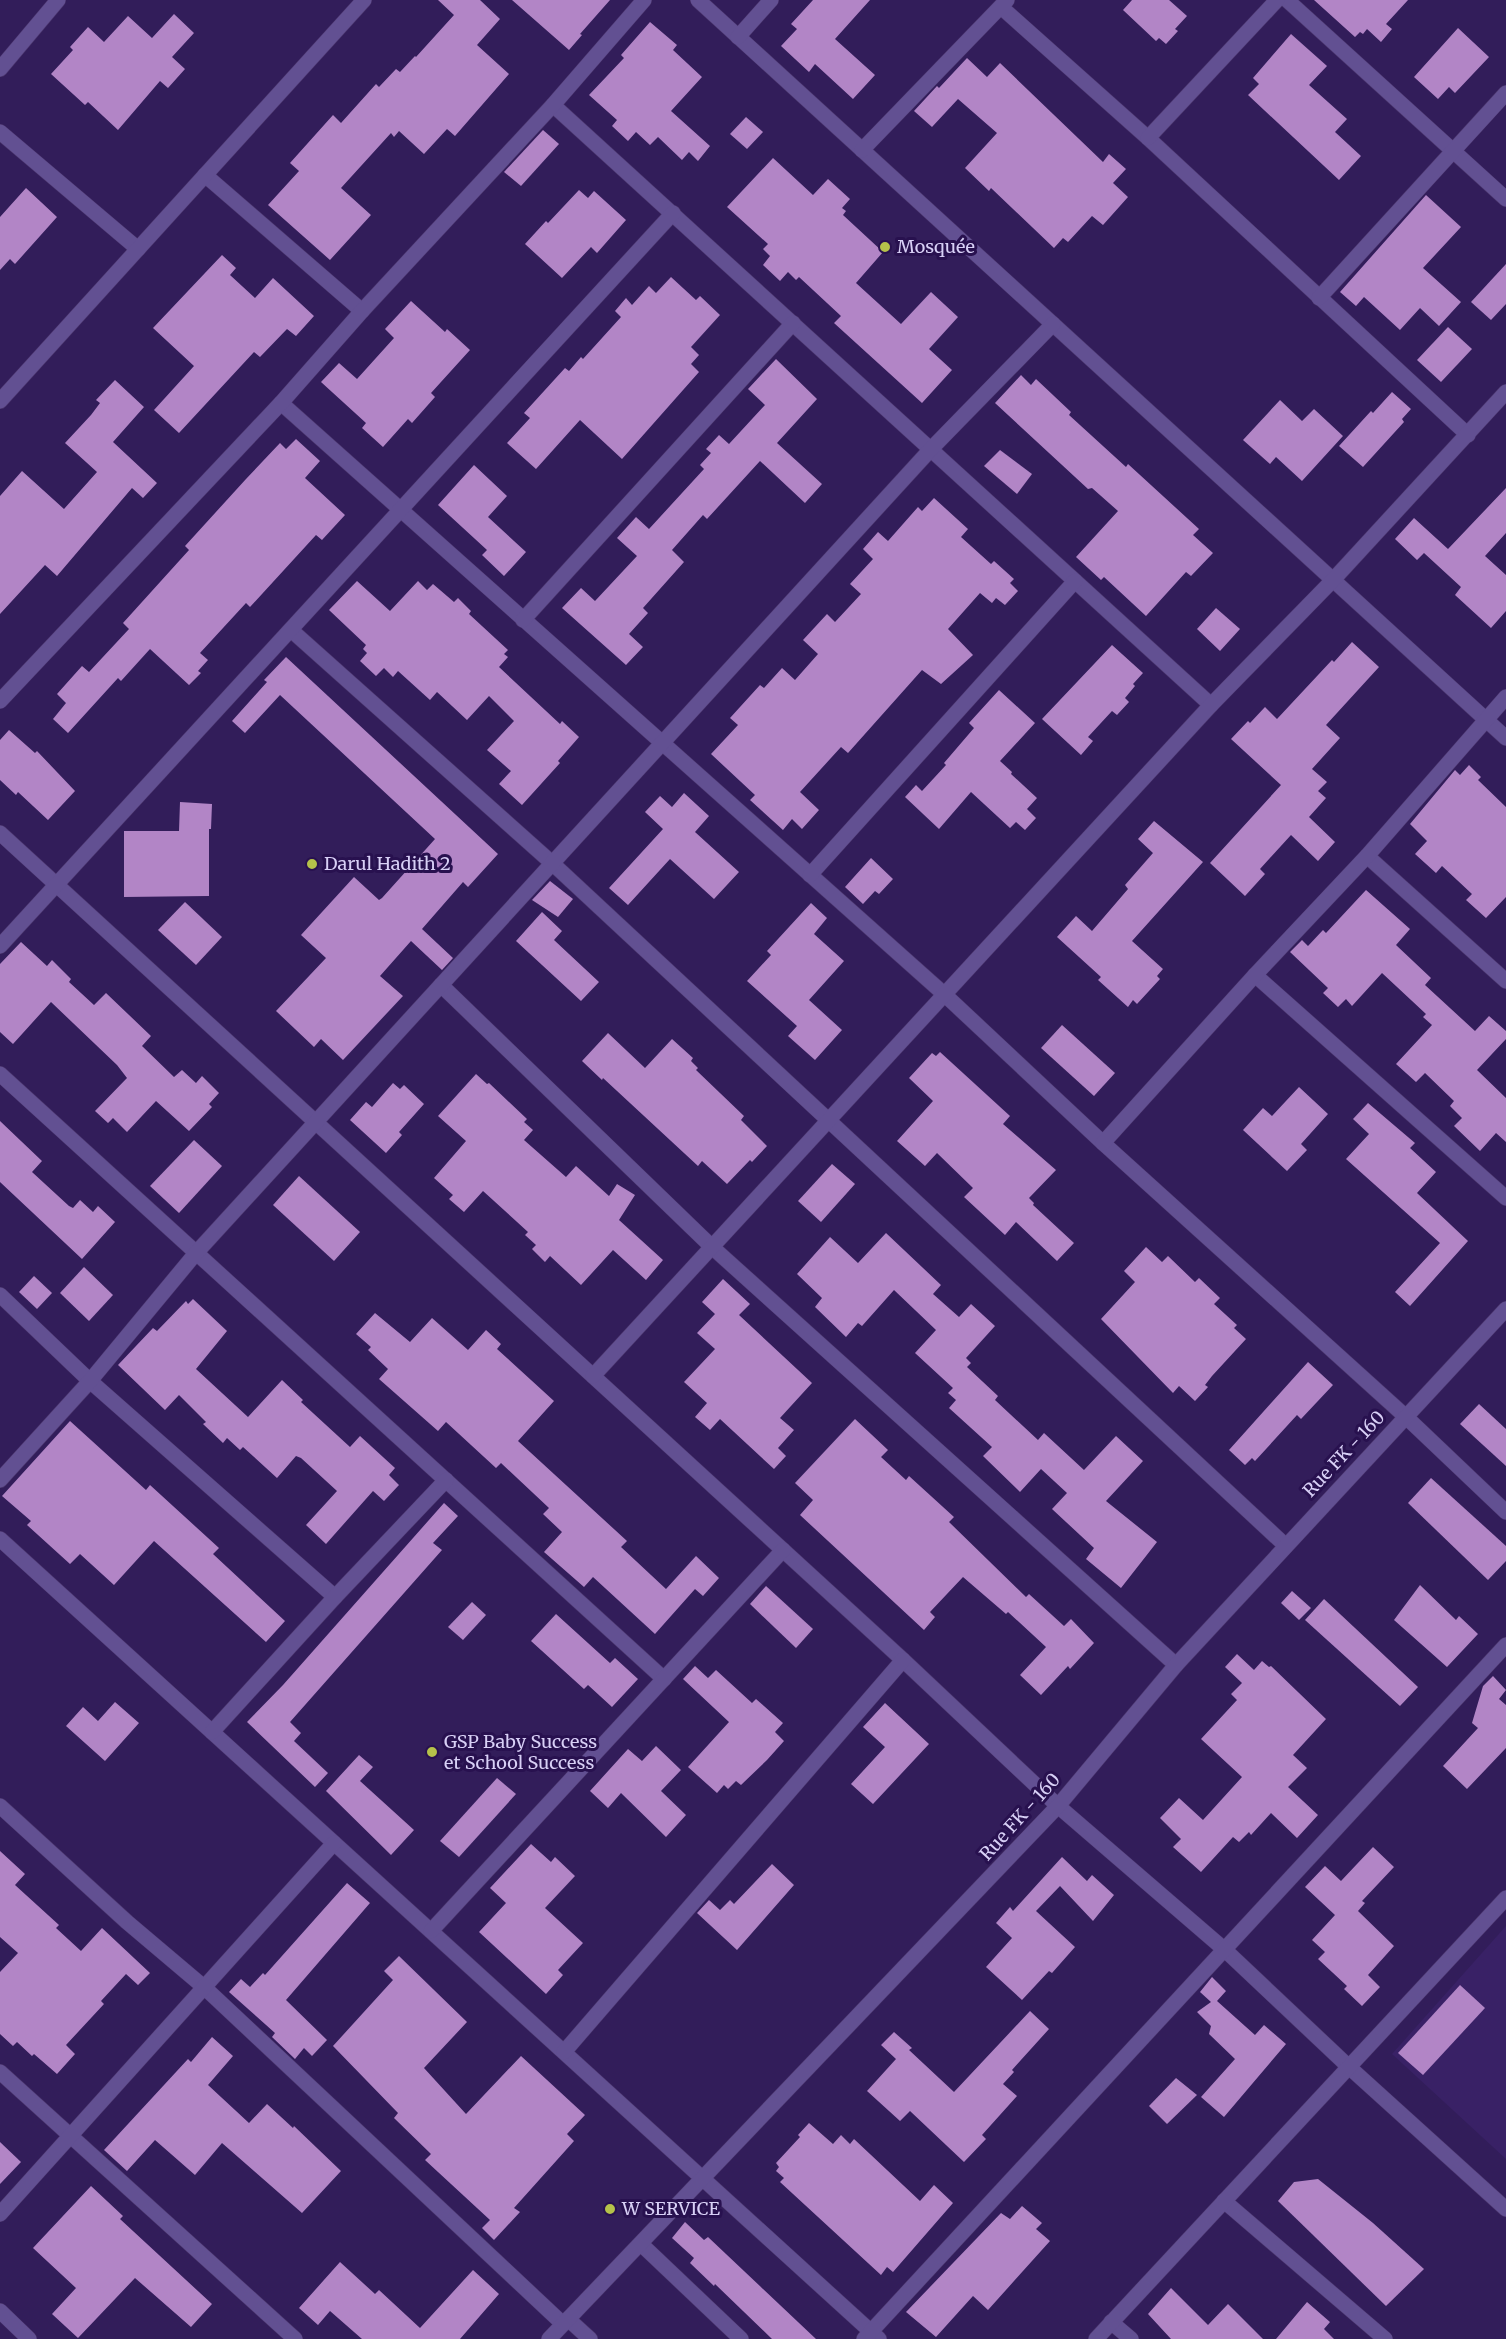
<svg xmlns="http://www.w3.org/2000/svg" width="1506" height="2339" viewBox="0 0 1506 2339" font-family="Merriweather,serif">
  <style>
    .built { fill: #392166 }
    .building { fill: #b285c6 }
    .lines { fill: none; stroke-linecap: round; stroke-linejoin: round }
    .minor-casing { stroke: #4c376e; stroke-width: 16 }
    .minor { stroke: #625092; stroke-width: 15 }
    .poi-dot { fill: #b5c24a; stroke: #28114f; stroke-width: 2 }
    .labels { text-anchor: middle; stroke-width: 6; stroke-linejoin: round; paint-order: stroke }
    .poi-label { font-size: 18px; fill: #d8d0f6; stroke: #28114f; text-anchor: start }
    .street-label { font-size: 18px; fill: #d8d0f6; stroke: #28114f }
  </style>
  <rect width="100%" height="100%" fill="#321d5a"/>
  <polygon class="built" points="1506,1926 1506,2159 1392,2054"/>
  <g class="building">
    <polygon points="438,0 480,0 500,19 477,45 509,74 455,136 447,129 424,154 399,131 394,137 391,133 341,188 371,215 330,260 268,205 299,171 290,163 333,115 341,123 376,84 379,87 396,69 400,72 415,56 416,57 454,15"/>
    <polygon points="512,0 610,0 580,34 582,35 569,50"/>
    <polygon points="813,0 870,0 835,39 875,75 853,99 815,64 809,72 781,46 797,29 791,24"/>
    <polygon points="1132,0 1169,0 1187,16 1175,29 1178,31 1166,44 1159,38 1156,41 1123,10"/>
    <polygon points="1314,0 1408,0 1386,24 1392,29 1381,42 1367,29 1363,34 1360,32 1355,37"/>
    <polygon points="174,14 194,33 172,57 185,69 168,88 160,81 118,130 88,102 85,105 51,74 73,50 70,47 88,27 104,42 128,16 152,38"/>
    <polygon points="650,22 677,45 673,50 702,77 671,111 710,146 698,161 689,152 682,160 658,137 650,145 636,132 628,141 612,126 617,120 589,95 624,58 621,55"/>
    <polygon points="1458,28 1489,57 1455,93 1449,87 1438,99 1414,77"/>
    <polygon points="1291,34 1327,66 1309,85 1347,119 1335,132 1361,156 1339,180 1248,95 1259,84 1253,78"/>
    <polygon points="967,58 987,77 1000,63 1103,162 1109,154 1126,169 1113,183 1128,197 1103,225 1092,216 1068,242 1063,238 1054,248 991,188 989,191 965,168 997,133 958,99 932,127 914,111 937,86 939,88"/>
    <polygon points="746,117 763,132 747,149 730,134"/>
    <polygon points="543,130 559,144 521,186 504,172"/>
    <polygon points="773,158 813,195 828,179 850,199 842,208 846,211 843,215 883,252 856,283 901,324 931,292 958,317 929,349 952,370 922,403 834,323 841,316 799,277 796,280 788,272 780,281 763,265 770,256 763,249 768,244 727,207"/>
    <polygon points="26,188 57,217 15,264 10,259 0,270 0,217"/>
    <polygon points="579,190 588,198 594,191 626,220 597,253 591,247 562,278 525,244 546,221 548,223"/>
    <polygon points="1426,195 1461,227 1423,268 1461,302 1439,326 1420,308 1400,330 1364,297 1356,306 1340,292"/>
    <polygon points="222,255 236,268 230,275 255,298 273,278 314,316 296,336 287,329 260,357 254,352 179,433 154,410 194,366 153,328"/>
    <polygon points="1506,264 1506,304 1491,320 1471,302"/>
    <polygon points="671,277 696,300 700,296 720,315 691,347 699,355 691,364 699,372 622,459 580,420 536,469 507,443 530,418 524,413 565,368 569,371 581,357 583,359 621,317 615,311 626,298 632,305 649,286 656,293"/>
    <polygon points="411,301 445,332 447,329 470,350 431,393 435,397 412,423 408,419 383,447 362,428 366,423 321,382 339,363 357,379 394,338 385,329"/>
    <polygon points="1448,327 1472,349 1441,382 1417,360"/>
    <polygon points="776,359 817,399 777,443 822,484 805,503 760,461 707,519 703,515 672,550 684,562 643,608 648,613 629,634 643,647 626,665 562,608 581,588 595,601 637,556 617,538 636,517 649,529 704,469 700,465 711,453 706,449 719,435 729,444 765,405 748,389"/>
    <polygon points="1021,375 1031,385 1036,379 1071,412 1069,415 1126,467 1128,464 1199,529 1193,535 1213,553 1191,576 1186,572 1146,616 1104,577 1101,580 1076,557 1118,511 1092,488 1088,489 995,403"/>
    <polygon points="115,380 144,407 113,442 157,483 143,498 132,488 57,576 45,565 0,614 0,496 22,471 64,509 97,472 65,443 91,415 100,403 96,400"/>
    <polygon points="1392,392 1411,409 1402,419 1404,422 1363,467 1339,446 1371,411 1373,413"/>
    <polygon points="1280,400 1302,421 1314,409 1343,436 1302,481 1276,457 1270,464 1243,440"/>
    <polygon points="296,439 320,461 305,478 345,515 322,540 316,535 250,607 246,603 200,653 208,660 198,671 201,673 189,685 150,649 121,681 118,678 68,733 53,719 66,703 57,694 82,666 89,672 129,629 123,623 189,550 185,546 246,479 280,443 286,449"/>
    <polygon points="1000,450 1032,474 1017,494 984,466"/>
    <polygon points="474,465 507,496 488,517 526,552 504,576 482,555 487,550 438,505"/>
    <polygon points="1506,488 1506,533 1485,556 1506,575 1506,611 1491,628 1455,595 1461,587 1424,553 1417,560 1395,539 1414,518 1448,549"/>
    <polygon points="934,498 968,529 961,537 991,564 994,561 1014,579 1010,583 1018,591 1005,605 996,598 992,603 980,593 948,629 973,655 941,684 922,670 848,753 841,747 800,792 819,810 802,829 792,819 783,830 750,800 755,795 711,754 738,725 730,718 760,685 764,688 782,668 795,680 818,654 803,640 827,614 835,622 861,594 850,584 873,559 863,549 878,532 888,541 918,507 922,511"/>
    <polygon points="357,581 390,611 418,581 427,590 433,584 454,602 458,598 471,611 469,614 508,650 504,654 508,657 499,667 560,724 562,721 579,737 558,761 560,763 522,805 499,784 511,771 487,750 514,721 489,696 467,720 437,692 430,700 398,671 393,677 384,668 376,676 360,661 367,653 363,649 366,645 329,610"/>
    <polygon points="1216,608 1240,629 1220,651 1197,629"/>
    <polygon points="1352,642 1379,667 1326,725 1340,738 1312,769 1327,782 1318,791 1326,798 1309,817 1335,842 1318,861 1291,835 1260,869 1265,874 1245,896 1210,863 1281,785 1231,739 1248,721 1250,723 1265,707 1277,719 1332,660 1334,662"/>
    <polygon points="1112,645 1143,673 1133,684 1135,686 1125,698 1129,702 1117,715 1112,711 1088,737 1093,741 1081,755 1042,719"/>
    <polygon points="286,657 498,854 468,887 463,882 422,929 453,958 442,970 411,941 380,976 403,996 343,1060 321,1039 314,1047 276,1011 326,958 301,935 354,877 379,900 382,898 435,839 280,695 245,733 232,721 267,682 264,680"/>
    <polygon points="999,690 1035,723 1000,761 1012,772 1011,774 1037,798 1027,809 1036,818 1025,830 1016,822 1010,828 971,792 939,829 905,797 916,785 922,791 946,765 944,763 974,728 969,723"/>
    <polygon points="9,730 35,753 37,751 75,791 48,820 18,792 16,795 0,780 0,740"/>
    <polygon points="1469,765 1481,777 1478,780 1506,807 1506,897 1486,918 1466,900 1472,894 1442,866 1436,873 1415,854 1427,841 1410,824 1455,770 1460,775"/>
    <polygon points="684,793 709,816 695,832 739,872 714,899 670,859 628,905 609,888 663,829 645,812 660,796 672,807"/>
    <polygon points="180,802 212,804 211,829 209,829 209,896 124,897 124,831 179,831"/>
    <polygon points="1154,821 1203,862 1132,941 1163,969 1157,976 1160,979 1137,1004 1133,1000 1128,1007 1098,980 1101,977 1057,937 1076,916 1092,931 1128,889 1125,885 1153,853 1138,839"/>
    <polygon points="871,858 893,879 879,894 875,891 863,904 845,887"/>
    <polygon points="550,881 573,899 558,917 532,900"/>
    <polygon points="1366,890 1410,929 1396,945 1431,978 1425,985 1475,1031 1489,1016 1506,1031 1506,1039 1477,1070 1506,1098 1506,1142 1496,1133 1480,1151 1454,1126 1462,1118 1450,1106 1454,1101 1425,1073 1416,1082 1396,1064 1432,1025 1423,1017 1426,1014 1382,973 1352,1006 1346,999 1338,1007 1323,993 1328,988 1290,952 1302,940 1308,946 1323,930 1326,933"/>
    <polygon points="185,902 222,937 196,965 158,930"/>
    <polygon points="811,903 827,918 814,934 844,961 809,1000 842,1030 815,1060 788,1036 797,1026 747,981 771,955 767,951"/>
    <polygon points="542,912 562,931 554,940 599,982 581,1001 516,941"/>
    <polygon points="21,942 47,966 52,960 71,979 69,982 94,1005 106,993 151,1036 142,1046 174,1077 182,1070 196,1083 202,1076 219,1093 209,1104 212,1107 189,1131 156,1101 127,1132 113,1118 108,1123 95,1111 127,1078 117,1065 51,1002 13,1044 0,1032 0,964"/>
    <polygon points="1062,1025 1115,1073 1094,1096 1041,1048"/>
    <polygon points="608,1033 645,1068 672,1039 693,1058 691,1061 698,1068 696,1070 744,1116 741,1120 767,1146 752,1162 750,1160 727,1184 702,1161 698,1166 603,1078 602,1080 582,1061"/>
    <polygon points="940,1052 1010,1116 1003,1124 1056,1170 1029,1198 1034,1203 1033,1205 1074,1243 1057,1261 1016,1222 1005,1235 964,1197 973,1188 937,1153 925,1166 897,1141 933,1101 909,1078 932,1053 936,1056"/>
    <polygon points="476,1074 487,1084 489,1083 527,1119 524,1122 533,1130 524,1140 566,1177 576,1166 609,1196 617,1184 635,1195 619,1220 663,1260 646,1280 613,1250 581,1285 550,1256 545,1262 532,1249 536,1245 525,1235 528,1232 483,1191 464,1212 449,1199 453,1195 434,1178 466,1141 438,1116"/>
    <polygon points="393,1083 400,1089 404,1085 424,1104 399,1132 402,1135 386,1153 350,1120 366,1102 372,1107"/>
    <polygon points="1299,1087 1328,1114 1301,1144 1307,1150 1287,1171 1243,1130 1263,1108 1272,1116"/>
    <polygon points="1368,1103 1415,1143 1410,1148 1436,1172 1417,1193 1468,1241 1410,1306 1395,1292 1440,1243 1346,1159 1369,1134 1353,1119"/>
    <polygon points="0,1121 42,1161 32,1172 69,1206 73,1208 80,1200 93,1212 98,1206 115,1222 82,1259 0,1182"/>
    <polygon points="194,1140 222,1166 179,1213 150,1186"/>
    <polygon points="832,1164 855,1184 821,1222 798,1201"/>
    <polygon points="299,1176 360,1232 334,1261 273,1205"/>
    <polygon points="886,1233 941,1285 933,1294 959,1317 971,1304 995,1326 966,1358 971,1363 967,1367 998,1396 995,1400 1038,1440 1044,1433 1084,1470 1116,1436 1143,1461 1106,1501 1157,1542 1121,1588 1086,1559 1094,1548 1052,1509 1067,1493 1041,1469 1020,1492 983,1456 992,1447 949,1408 956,1400 948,1393 953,1388 915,1353 936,1330 894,1290 862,1326 858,1323 846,1337 815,1307 822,1298 797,1274 830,1237 858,1263"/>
    <polygon points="1146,1247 1162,1262 1168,1256 1195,1282 1199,1278 1220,1298 1214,1304 1237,1325 1234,1328 1246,1339 1212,1376 1205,1385 1208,1387 1195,1401 1179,1386 1173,1393 1101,1319 1135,1282 1124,1271"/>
    <polygon points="84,1267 113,1295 89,1321 60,1293"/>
    <polygon points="34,1276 52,1293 37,1309 19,1292"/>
    <polygon points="723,1279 750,1304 739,1315 812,1383 780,1418 794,1430 778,1448 786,1456 774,1469 720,1419 710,1430 695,1417 707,1403 684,1382 715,1349 697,1333 715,1314 702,1302"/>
    <polygon points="193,1299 227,1331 196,1369 248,1417 282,1380 303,1400 301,1402 350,1447 360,1436 395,1468 389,1475 399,1485 384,1501 373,1491 326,1544 306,1525 337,1491 301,1458 296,1456 277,1478 243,1447 240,1450 227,1438 223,1443 203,1424 206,1422 179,1395 165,1410 118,1365 153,1328 157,1331 186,1301 188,1304"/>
    <polygon points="375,1313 410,1342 432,1318 468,1350 486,1330 501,1344 497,1349 554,1401 518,1441 627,1541 621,1547 666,1589 696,1556 719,1578 703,1596 695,1589 655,1634 593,1577 584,1587 544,1552 562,1532 543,1514 549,1508 501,1463 496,1468 446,1422 438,1431 379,1379 388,1369 368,1350 371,1347 356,1334"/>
    <polygon points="1308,1362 1333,1385 1301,1419 1297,1415 1255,1461 1252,1458 1245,1465 1229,1450"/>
    <polygon points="1479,1404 1506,1429 1506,1466 1460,1424"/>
    <polygon points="855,1419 888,1450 881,1457 906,1480 909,1476 954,1517 949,1522 1026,1597 1029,1594 1064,1626 1071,1619 1094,1643 1070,1669 1068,1666 1041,1695 1020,1675 1046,1647 1008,1612 1006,1614 963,1577 930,1612 935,1617 924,1630 800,1515 813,1500 795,1483"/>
    <polygon points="70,1421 146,1490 150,1485 219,1548 213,1554 285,1621 266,1642 154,1541 114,1585 80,1554 70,1564 27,1525 31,1521 2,1496"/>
    <polygon points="1431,1478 1506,1546 1506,1561 1488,1580 1408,1503"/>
    <polygon points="444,1503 458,1516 433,1543 442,1550 290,1722 301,1733 294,1741 328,1773 315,1787 247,1722 283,1685"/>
    <polygon points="1420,1585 1456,1620 1459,1616 1478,1634 1447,1667 1394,1620"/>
    <polygon points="766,1586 813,1629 796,1648 750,1604"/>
    <polygon points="1292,1591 1311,1608 1299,1620 1281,1603"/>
    <polygon points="1324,1599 1418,1687 1400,1706 1305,1620"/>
    <polygon points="472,1602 486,1615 463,1640 448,1627"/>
    <polygon points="556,1614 610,1663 615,1658 638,1679 612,1707 588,1685 584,1689 531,1641"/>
    <polygon points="1237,1654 1254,1670 1262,1661 1269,1667 1271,1666 1326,1719 1293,1755 1307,1768 1288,1787 1318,1815 1297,1838 1271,1813 1251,1835 1249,1832 1239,1842 1233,1837 1201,1872 1173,1847 1181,1839 1160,1818 1179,1798 1203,1820 1242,1777 1201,1739 1237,1700 1231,1694 1242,1683 1225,1667"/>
    <polygon points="695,1666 708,1678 716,1670 752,1703 756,1699 783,1723 775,1732 784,1741 767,1760 741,1785 736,1781 728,1789 724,1785 717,1793 688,1767 729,1722 683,1679"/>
    <polygon points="1493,1676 1506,1690 1499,1699 1506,1705 1506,1748 1467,1789 1443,1766 1478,1728 1472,1723 1483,1686"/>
    <polygon points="115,1702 139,1723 105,1761 66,1726 83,1707 98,1721"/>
    <polygon points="885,1703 929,1744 873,1804 851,1784 885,1747 863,1727"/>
    <polygon points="656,1746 681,1770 661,1791 686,1815 666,1837 621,1793 608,1808 590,1791 628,1749 642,1761"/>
    <polygon points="359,1755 373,1767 360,1781 414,1830 391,1855 326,1791"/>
    <polygon points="497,1778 516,1794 459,1857 440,1841"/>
    <polygon points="531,1844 551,1862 555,1857 575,1876 545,1908 583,1943 558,1970 563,1975 546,1994 479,1932 506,1903 490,1888"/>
    <polygon points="1373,1847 1394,1867 1362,1901 1365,1903 1358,1911 1394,1946 1368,1975 1380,1987 1362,2006 1344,1989 1347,1986 1318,1959 1325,1952 1312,1940 1335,1915 1305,1887 1325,1866 1341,1881"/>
    <polygon points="0,1851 25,1874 15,1885 59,1925 56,1928 81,1951 102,1928 150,1973 138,1985 126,1974 101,2001 104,2004 66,2045 75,2054 57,2074 34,2054 32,2056 17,2042 13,2046 0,2034 0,1972 18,1953 0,1937"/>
    <polygon points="1062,1857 1087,1881 1092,1875 1114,1895 1093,1921 1060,1886 1036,1911 1075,1947 1052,1973 1049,1971 1022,2000 986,1967 1012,1938 996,1923 1010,1907 1013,1911"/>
    <polygon points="772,1864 794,1885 737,1950 697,1913 709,1900 720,1910 730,1900 734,1904"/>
    <polygon points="347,1883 370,1903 286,2000 327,2040 312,2056 304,2048 295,2059 272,2037 275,2033 229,1992 241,1979 250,1987 263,1973 265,1975"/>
    <polygon points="399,1956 467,2022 424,2068 466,2114 521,2056 585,2115 567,2134 574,2141 514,2208 520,2212 494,2240 482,2228 490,2220 425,2160 431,2154 394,2118 398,2113 333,2046 393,1980 384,1971"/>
    <polygon points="1212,1977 1226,1991 1217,2001 1255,2035 1264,2025 1286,2044 1224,2117 1201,2097 1235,2059 1209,2034 1211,2026 1197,2012 1211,2002 1200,1992"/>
    <polygon points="1460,1985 1485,2008 1423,2075 1398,2053"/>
    <polygon points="1030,2011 1049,2029 1012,2070 1014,2072 1003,2084 1017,2096 982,2135 986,2139 964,2162 910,2111 900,2121 867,2091 896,2059 881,2045 894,2032 912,2048 909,2050 954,2092"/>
    <polygon points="212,2037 233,2056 208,2085 249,2123 267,2104 293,2128 294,2126 341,2171 302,2213 222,2143 195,2175 155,2140 127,2171 104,2150 188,2059 191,2062"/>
    <polygon points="1176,2078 1197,2095 1167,2124 1149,2106"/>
    <polygon points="809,2123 833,2144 841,2135 850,2144 854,2139 920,2201 934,2185 953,2203 893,2272 887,2267 881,2275 780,2182 784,2178 776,2171 779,2167 776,2163 800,2137 798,2135"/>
    <polygon points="0,2142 21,2162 0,2184"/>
    <polygon points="1318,2179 1373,2223 1424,2269 1386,2306 1278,2201 1294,2182"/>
    <polygon points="91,2186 123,2216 120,2219 212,2304 191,2327 135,2278 78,2338 52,2314 76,2288 33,2248"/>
    <polygon points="1022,2206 1042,2223 1036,2229 1050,2241 988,2310 973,2296 936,2337 906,2312 1001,2213 1010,2219"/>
    <polygon points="685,2222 704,2240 708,2237 816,2339 772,2339 715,2284 714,2286 690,2263 694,2258 672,2238"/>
    <polygon points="340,2262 375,2294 379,2290 420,2328 473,2270 499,2294 460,2339 362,2339 330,2311 318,2325 299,2308"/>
    <polygon points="1171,2288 1208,2325 1228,2304 1263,2339 1171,2339 1148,2314"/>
    <polygon points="1307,2302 1330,2322 1324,2329 1334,2339 1276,2339"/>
  </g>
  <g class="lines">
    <g class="minor-casing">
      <g id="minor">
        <polyline points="698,0 1506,738"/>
        <polyline points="1287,0 1506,199"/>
        <polyline points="1001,7 1148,138 1468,435"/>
        <polyline points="738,37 771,0"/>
        <polyline points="0,69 58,0"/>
        <polyline points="553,105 1211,705"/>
        <polyline points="0,132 138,249"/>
        <polyline points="1148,138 1277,0"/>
        <polyline points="862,150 1007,0"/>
        <polyline points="205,175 362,311"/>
        <polyline points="1319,298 1506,93"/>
        <polyline points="0,401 364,0"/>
        <polyline points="281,403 944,994 1103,1143 1405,1416 1506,1512"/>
        <polyline points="523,620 793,323"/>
        <polyline points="291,630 552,863 1286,1546"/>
        <polyline points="0,701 281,403 362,311 553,105 644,0"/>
        <polyline points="0,833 903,1660 1058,1806 1225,1950 1349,2067 1506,2209"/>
        <polyline points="1367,856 1506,981"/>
        <polyline points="810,875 1075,581"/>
        <polyline points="0,946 673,213"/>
        <polyline points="1255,975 1506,1198"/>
        <polyline points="441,985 712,1247 1176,1665"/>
        <polyline points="0,1074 664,1679"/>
        <polyline points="1103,1143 1255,975 1367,856 1506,697"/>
        <polyline points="0,1295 90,1381 335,1597"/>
        <polyline points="593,1376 1211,705 1333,580 1506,392"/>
        <polyline points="0,1480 90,1381 196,1253 931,449 1053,324"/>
        <polyline points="0,1539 879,2339"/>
        <polyline points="212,1732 335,1597 446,1480"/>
        <polyline points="0,1806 127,1922 205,1988 563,2324"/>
        <polyline points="431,1931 783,1550"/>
        <polyline points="564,2052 903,1660"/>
        <polyline points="0,2072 295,2339"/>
        <polyline points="1224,2201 1385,2339"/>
        <polyline points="0,2214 334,1843"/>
        <polyline points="641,2244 741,2339"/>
        <polyline points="0,2311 29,2339"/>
        <polyline points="568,2319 590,2339"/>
        <polyline points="1111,2322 1131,2339"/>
        <polyline points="549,2339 1058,1806 1176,1665 1506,1309"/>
        <polyline points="864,2339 1506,1645"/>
        <polyline points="1096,2339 1506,1898"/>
      </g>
    </g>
    <use href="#minor" class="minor"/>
  </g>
  <g class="poi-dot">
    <circle cx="885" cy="247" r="6"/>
    <circle cx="312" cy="864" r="6"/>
    <circle cx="432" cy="1752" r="6"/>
    <circle cx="610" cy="2209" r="6"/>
  </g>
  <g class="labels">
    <g class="poi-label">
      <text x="897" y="253">Mosquée</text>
      <text x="324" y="870">Darul Hadith 2</text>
      <text x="444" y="1748">GSP Baby Success<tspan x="444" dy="21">et School Success</tspan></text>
      <text x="622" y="2215">W SERVICE</text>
    </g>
    <g class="street-label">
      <text transform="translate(1344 1454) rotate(-47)" y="6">Rue FK - 160</text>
      <text transform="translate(1020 1817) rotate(-48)" y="6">Rue FK - 160</text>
    </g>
  </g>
</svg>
